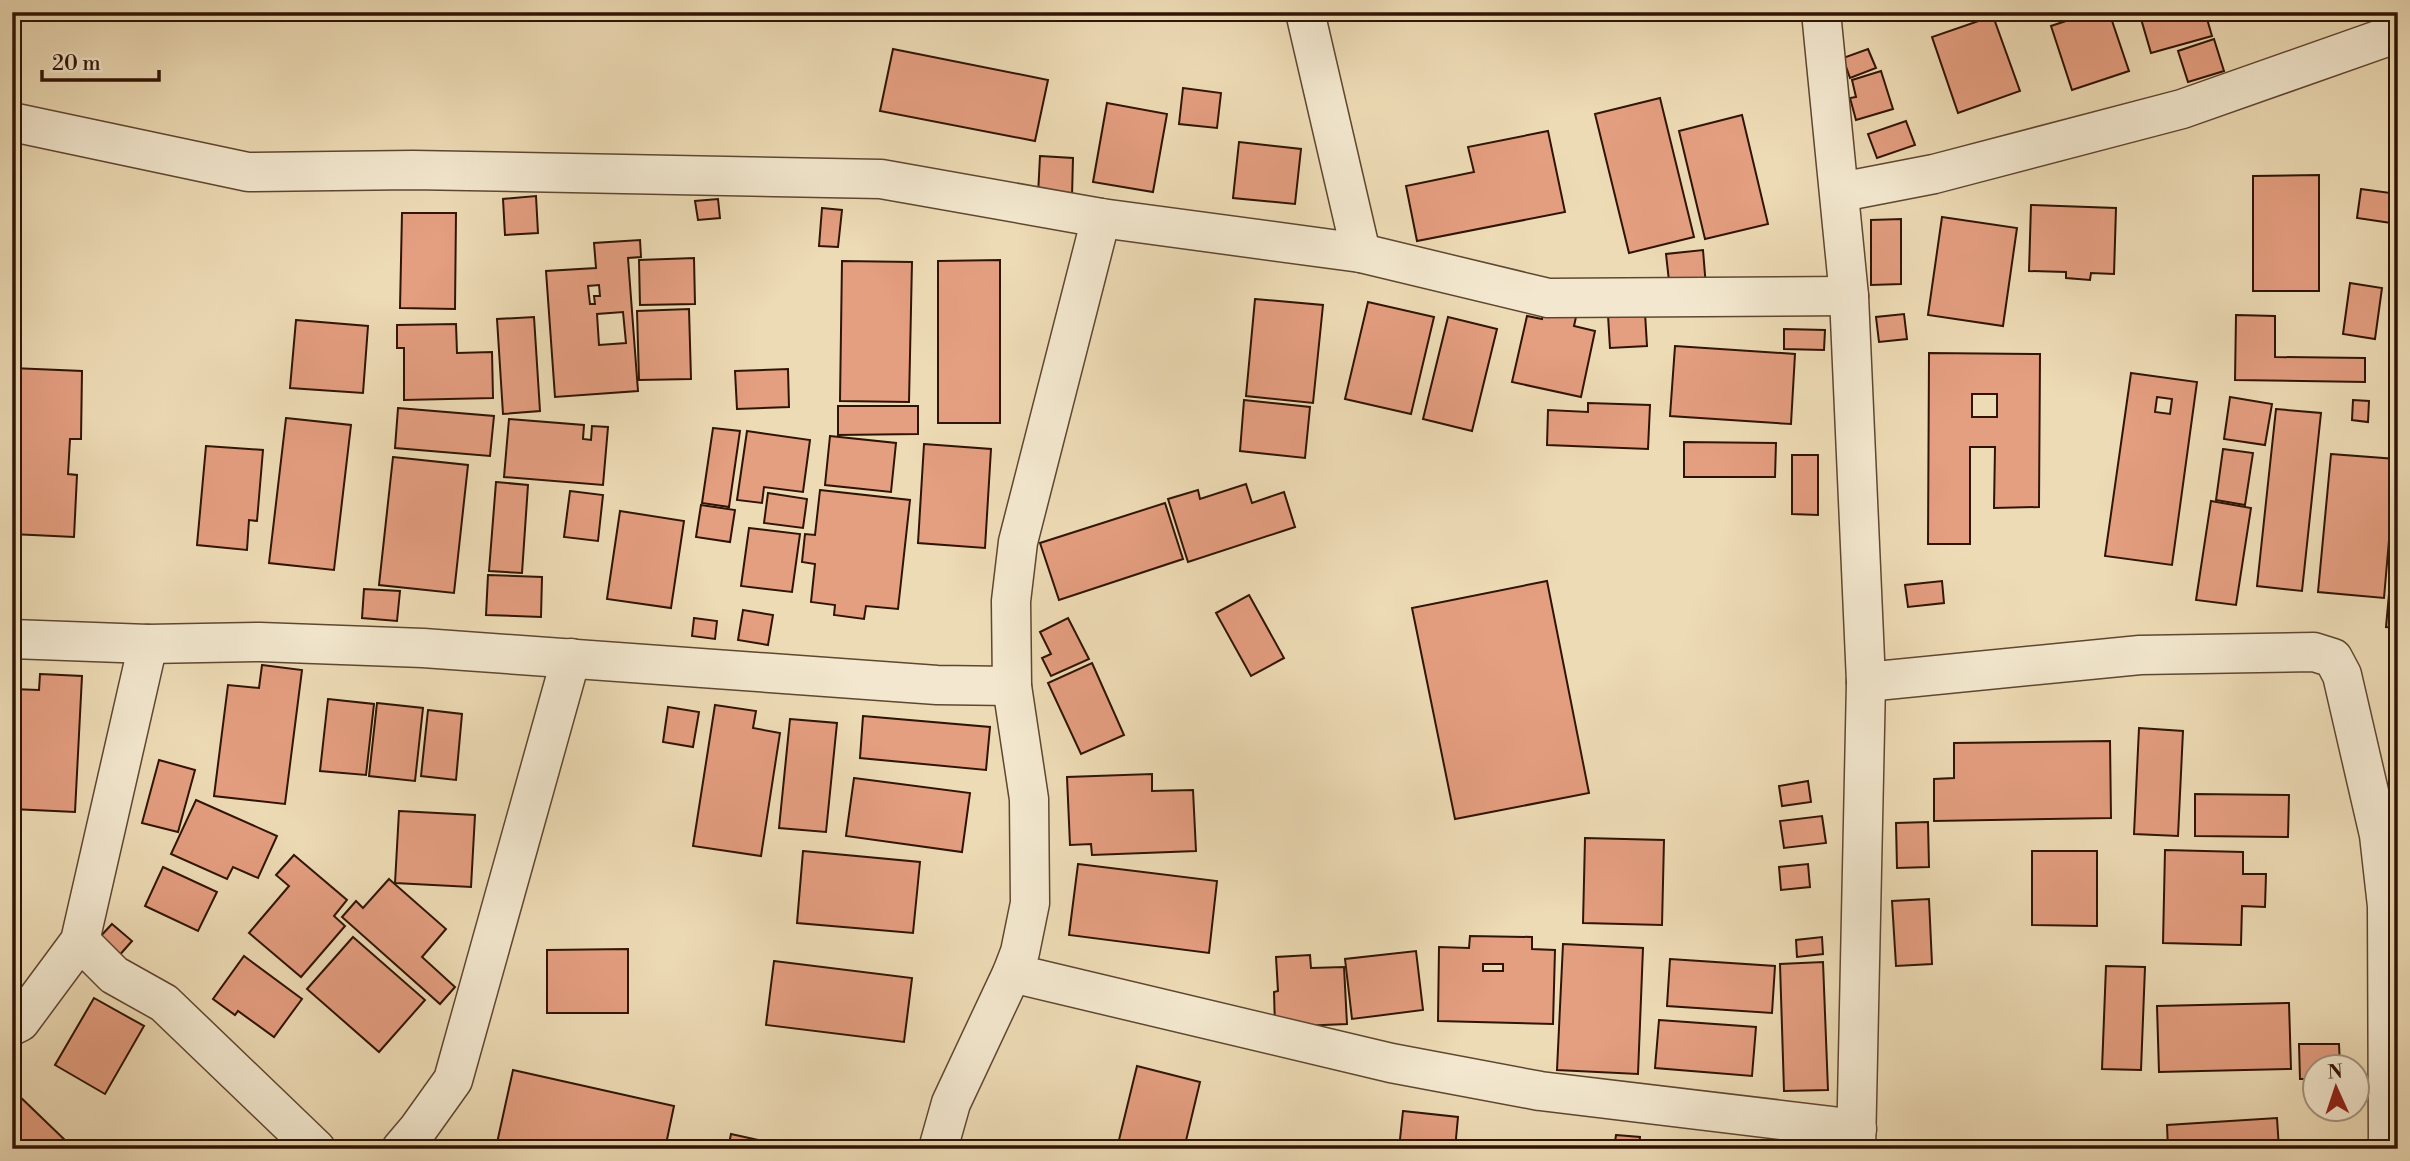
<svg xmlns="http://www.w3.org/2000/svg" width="2410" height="1161" viewBox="0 0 2410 1161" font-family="'Libre Bodoni',serif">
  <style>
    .building { fill: #e49e80; stroke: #301403; stroke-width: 2; fill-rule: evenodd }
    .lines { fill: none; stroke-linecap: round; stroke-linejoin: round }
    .minor-casing { stroke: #5f4630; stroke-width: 41 }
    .minor { stroke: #f3e8cf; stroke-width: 38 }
  </style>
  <rect width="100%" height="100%" fill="#eddbb5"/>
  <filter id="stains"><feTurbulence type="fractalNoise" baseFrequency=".00286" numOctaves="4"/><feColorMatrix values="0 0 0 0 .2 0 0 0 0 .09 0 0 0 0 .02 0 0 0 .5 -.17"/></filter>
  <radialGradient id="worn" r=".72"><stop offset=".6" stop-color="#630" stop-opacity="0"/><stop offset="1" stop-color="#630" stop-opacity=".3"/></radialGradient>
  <g class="building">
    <polygon points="2093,12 2109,12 2129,71 2072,90 2051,26"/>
    <polygon points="2139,12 2205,12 2212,36 2151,53"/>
    <polygon points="1993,16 2020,91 1958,113 1932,37"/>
    <polygon points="2214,39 2224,71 2188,82 2178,51"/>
    <polygon points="893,49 1048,80 1035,141 880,111"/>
    <polygon points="1868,49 1876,68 1850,78 1843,58"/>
    <polygon points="1881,71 1893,109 1856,120 1850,98 1856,97 1852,80"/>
    <polygon points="1183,88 1221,93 1217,128 1179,124"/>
    <polygon points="1660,98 1694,237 1629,253 1595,114"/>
    <polygon points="1107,103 1167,114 1153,192 1093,182"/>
    <polygon points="1742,115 1768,224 1705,239 1679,131"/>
    <polygon points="1906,121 1915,145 1877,158 1868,134"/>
    <polygon points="1548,131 1565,212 1417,241 1406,186 1474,172 1468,147"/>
    <polygon points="1239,142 1301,149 1295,204 1233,198"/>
    <polygon points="1040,156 1073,158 1072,197 1038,195"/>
    <polygon points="2319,175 2319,291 2253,291 2253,176"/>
    <polygon points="2361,189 2398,194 2398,224 2357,218"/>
    <polygon points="536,196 538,233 505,235 503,199"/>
    <polygon points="718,199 720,218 698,220 695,201"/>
    <polygon points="2031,205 2116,208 2114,274 2091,273 2090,280 2066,278 2066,272 2029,271"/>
    <polygon points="822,208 842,210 838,247 819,246"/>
    <polygon points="402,213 456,213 455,309 400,308"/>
    <polygon points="1942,217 2017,228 2003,326 1928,315"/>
    <polygon points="1901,219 1901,284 1871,285 1871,220"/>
    <path d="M640,240l1,17 -13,1 10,133 -83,6 -9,-126 50,-3 -2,-25zM599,285l1,11h-6l1,8h-5l-2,-18zM623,312l3,31 -27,2 -2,-31z"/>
    <polygon points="1703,250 1706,287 1670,290 1666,254"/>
    <polygon points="694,258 695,304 640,305 639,260"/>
    <polygon points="1000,260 1000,423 938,423 938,261"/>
    <polygon points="842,261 912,262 909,402 840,401"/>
    <polygon points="2350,283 2382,288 2375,339 2343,334"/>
    <polygon points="1255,299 1323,305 1313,403 1246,396"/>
    <polygon points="1368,302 1434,317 1411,414 1345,399"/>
    <polygon points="689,309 691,379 639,380 637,311"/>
    <polygon points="1544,310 1576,317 1574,326 1595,331 1581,397 1512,382 1527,316 1542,319"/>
    <polygon points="1645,313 1647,346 1610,348 1608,315"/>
    <polygon points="1904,314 1907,339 1879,342 1876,317"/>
    <polygon points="2236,315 2275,316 2275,357 2365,358 2365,382 2235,380"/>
    <polygon points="534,317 540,411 503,414 497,319"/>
    <polygon points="1448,317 1497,329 1472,431 1423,419"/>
    <polygon points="296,320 368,326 363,393 290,388"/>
    <polygon points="456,324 457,353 492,352 493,398 404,400 404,348 397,348 397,325"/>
    <polygon points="1784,329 1825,330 1824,350 1784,349"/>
    <polygon points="1675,346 1795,354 1791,424 1670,416"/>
    <path d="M1929,353l111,1 -1,153 -45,1 1,-61h-25v97h-42zM1972,394h25v23h-25z"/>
    <polygon points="12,368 82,371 81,439 70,439 68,474 77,475 74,537 12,534 12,474 17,474 19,428 12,428"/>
    <polygon points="788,369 789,407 737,409 735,371"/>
    <path d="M2131,373l66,9 -25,183 -67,-9zM2157,397l15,2 -2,15 -15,-2z"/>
    <polygon points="2230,397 2272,404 2265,445 2224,439"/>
    <polygon points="1244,400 1310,407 1305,458 1240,451"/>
    <polygon points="2353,400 2369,401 2368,422 2352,420"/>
    <polygon points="1588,403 1650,405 1648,449 1547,445 1548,410 1588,412"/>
    <polygon points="838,406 918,406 918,434 838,435"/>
    <polygon points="398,408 494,416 490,456 395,448"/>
    <polygon points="2276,409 2321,413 2302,591 2257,586"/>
    <polygon points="286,418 351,425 334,570 269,563"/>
    <polygon points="509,419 584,425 583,439 591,440 592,426 608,427 603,485 504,477"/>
    <polygon points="713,428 740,431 729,507 702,503"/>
    <polygon points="747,431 810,440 803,492 764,487 762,503 737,500"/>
    <polygon points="830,436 896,443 891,492 825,485"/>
    <polygon points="1684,442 1776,443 1775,477 1684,477"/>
    <polygon points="924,444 991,449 985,548 918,543"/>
    <polygon points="206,446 263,450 257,521 249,520 247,550 197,545"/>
    <polygon points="2223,449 2253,453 2245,505 2216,500"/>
    <polygon points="2331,454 2396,459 2384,598 2318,592"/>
    <polygon points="1792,455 1818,455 1818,515 1792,514"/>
    <polygon points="393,457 468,465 454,593 379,585"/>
    <polygon points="496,482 528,485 522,573 489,571"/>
    <polygon points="1246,484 1252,503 1284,492 1295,527 1188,562 1168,499 1198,490 1200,499"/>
    <polygon points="820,490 910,500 898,609 866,606 864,619 834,615 835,605 811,602 815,564 802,562 805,534 815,535"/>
    <polygon points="570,491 603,495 598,541 564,537"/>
    <polygon points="768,493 807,499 803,528 764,523"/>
    <polygon points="2398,495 2398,628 2386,627"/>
    <polygon points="2211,501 2251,508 2236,605 2196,600"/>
    <polygon points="1165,503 1183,559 1059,600 1040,543"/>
    <polygon points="701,505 735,510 730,542 696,537"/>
    <polygon points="620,511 684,521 671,608 607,599"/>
    <polygon points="749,528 800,534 792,592 741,586"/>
    <polygon points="488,575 542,577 541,617 486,615"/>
    <polygon points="1547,581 1589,793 1455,819 1412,608"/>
    <polygon points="1942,581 1944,603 1908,607 1905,585"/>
    <polygon points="364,589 400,591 397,621 362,618"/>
    <polygon points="1249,595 1284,658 1251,676 1216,613"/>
    <polygon points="743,610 773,615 768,645 738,640"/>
    <polygon points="694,618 717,621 715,639 692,636"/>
    <polygon points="1068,618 1089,659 1051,676 1042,658 1051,654 1040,632"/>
    <polygon points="1092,663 1124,735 1081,754 1048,683"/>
    <polygon points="262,665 302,670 285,804 214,796 228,685 259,688"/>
    <polygon points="40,674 82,676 75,812 12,809 13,689 39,690"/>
    <polygon points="328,699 374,704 366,775 320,771"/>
    <polygon points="377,703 423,708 415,781 369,776"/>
    <polygon points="715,705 756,711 753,728 780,733 761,856 693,846"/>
    <polygon points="668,707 699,712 693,747 663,742"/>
    <polygon points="428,710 462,714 456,780 421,776"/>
    <polygon points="863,716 990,727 986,770 860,758"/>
    <polygon points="790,719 837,723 826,832 779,828"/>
    <polygon points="2139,728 2183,731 2178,836 2134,834"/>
    <polygon points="2110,741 2111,818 1934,821 1934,779 1954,778 1954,743"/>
    <polygon points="159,760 195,770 178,832 142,823"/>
    <polygon points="1152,774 1152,791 1193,790 1196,851 1092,855 1091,844 1070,845 1067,777"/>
    <polygon points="854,778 970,793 962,852 846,836"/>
    <polygon points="1808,781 1811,802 1782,806 1779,786"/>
    <polygon points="2195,794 2289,795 2288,837 2195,836"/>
    <polygon points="196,800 277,836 258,878 233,867 227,879 171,854"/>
    <polygon points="399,811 475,815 471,887 395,883"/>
    <polygon points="1822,816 1826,843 1784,848 1780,821"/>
    <polygon points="1928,822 1929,867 1897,868 1896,823"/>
    <polygon points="1585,838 1664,840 1662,925 1583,923"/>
    <polygon points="2165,850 2243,852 2243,874 2266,874 2265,907 2242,906 2241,945 2163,943"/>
    <polygon points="803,851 920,862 913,933 797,923"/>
    <polygon points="2032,851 2097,851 2097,926 2032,925"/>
    <polygon points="294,855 347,900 334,916 345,926 301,977 249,933 289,886 276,875"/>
    <polygon points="1078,864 1217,881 1209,953 1069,935"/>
    <polygon points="1808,864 1810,887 1781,890 1779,867"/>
    <polygon points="163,867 217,892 198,931 145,906"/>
    <polygon points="389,879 446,929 422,957 455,987 440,1004 342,917 356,901 363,908"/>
    <polygon points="1929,899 1932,964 1896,966 1892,901"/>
    <polygon points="112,924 132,941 117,958 97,940"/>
    <path d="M1470,936l62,1v12l23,1 -2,74 -115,-3 1,-74 30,1zM1483,964h20v7h-20z"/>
    <polygon points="353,937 425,1000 379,1052 307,989"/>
    <polygon points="1822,937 1823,954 1797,957 1796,940"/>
    <polygon points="1563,944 1643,948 1638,1074 1557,1070"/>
    <polygon points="628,949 628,1013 547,1013 547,950"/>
    <polygon points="1416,951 1423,1010 1352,1019 1345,959"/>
    <polygon points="1310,955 1311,968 1344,967 1347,1024 1275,1027 1274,992 1278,991 1276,957"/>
    <polygon points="244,956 302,999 274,1037 238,1011 235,1015 213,999"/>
    <polygon points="1670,959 1775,966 1772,1013 1667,1006"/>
    <polygon points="774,961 912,978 904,1042 766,1025"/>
    <polygon points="1823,962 1828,1090 1784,1091 1780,964"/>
    <polygon points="2106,966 2145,967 2141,1070 2102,1069"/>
    <polygon points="94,998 144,1026 105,1094 55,1065"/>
    <polygon points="2289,1003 2291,1069 2159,1072 2157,1006"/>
    <polygon points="1659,1020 1756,1027 1752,1076 1655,1068"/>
    <polygon points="2299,1044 2339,1044 2340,1066 2316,1066 2316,1079 2300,1079"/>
    <polygon points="1137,1066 1200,1082 1184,1149 1139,1149 1118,1144"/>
    <polygon points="513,1070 674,1106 665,1149 524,1149 497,1143"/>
    <polygon points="13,1090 67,1142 60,1149 12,1149"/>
    <polygon points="1403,1111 1458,1117 1455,1149 1399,1149"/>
    <polygon points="2277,1118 2279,1149 2168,1149 2167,1125"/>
    <polygon points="731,1134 795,1148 795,1149 728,1149"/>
    <polygon points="1616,1135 1640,1137 1639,1149 1614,1149"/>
    <polygon points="1886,1145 1947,1148 1947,1149 1886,1149"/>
  </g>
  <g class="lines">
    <g class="minor-casing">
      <g id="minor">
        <polyline points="1305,12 1361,253"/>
        <polyline points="1821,12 1849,296 1866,682 1856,1149"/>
        <polyline points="12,122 248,172 413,170 881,179 1101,218 1361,253 1548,298 1849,296"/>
        <polyline points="1841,192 1934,174 2182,109 2398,33"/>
        <polyline points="12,639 148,644 260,642 423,648 937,685 1012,686"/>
        <polyline points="1866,682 2140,655 2314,652 2333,658 2342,675 2379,835 2387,906 2388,1149"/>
        <polyline points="80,941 114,975 164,1003 316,1149"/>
        <polyline points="1012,973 1391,1063 1540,1091 1857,1129"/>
        <polyline points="12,1026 20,1022 80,941 148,644"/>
        <polyline points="401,1149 418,1129 453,1080 571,658"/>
        <polyline points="938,1149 951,1103 1012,973 1020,952 1030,903 1029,799 1012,686 1011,601 1018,542 1101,218"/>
      </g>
    </g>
    <use href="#minor" class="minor"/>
  </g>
  <rect width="2410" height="1161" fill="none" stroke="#eddbb5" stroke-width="42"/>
  <rect x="14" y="14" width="2382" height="1133" fill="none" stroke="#301403" stroke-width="3.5"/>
  <rect x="21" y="21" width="2368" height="1119" fill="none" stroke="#301403" stroke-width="2"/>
  <g transform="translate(2336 1088) rotate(357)"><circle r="33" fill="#f3e8cf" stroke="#a5937d" stroke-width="2"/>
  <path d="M0-5L12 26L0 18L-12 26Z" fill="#8f2418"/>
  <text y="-10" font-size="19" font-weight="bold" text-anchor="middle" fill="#301403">N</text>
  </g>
  <path d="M42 70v10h117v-10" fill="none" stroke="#301403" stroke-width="3.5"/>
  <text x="52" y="70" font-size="21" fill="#301403" stroke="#f3e8cf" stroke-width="5" paint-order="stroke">20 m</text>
  <rect width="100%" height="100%" filter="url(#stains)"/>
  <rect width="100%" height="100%" fill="url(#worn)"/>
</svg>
